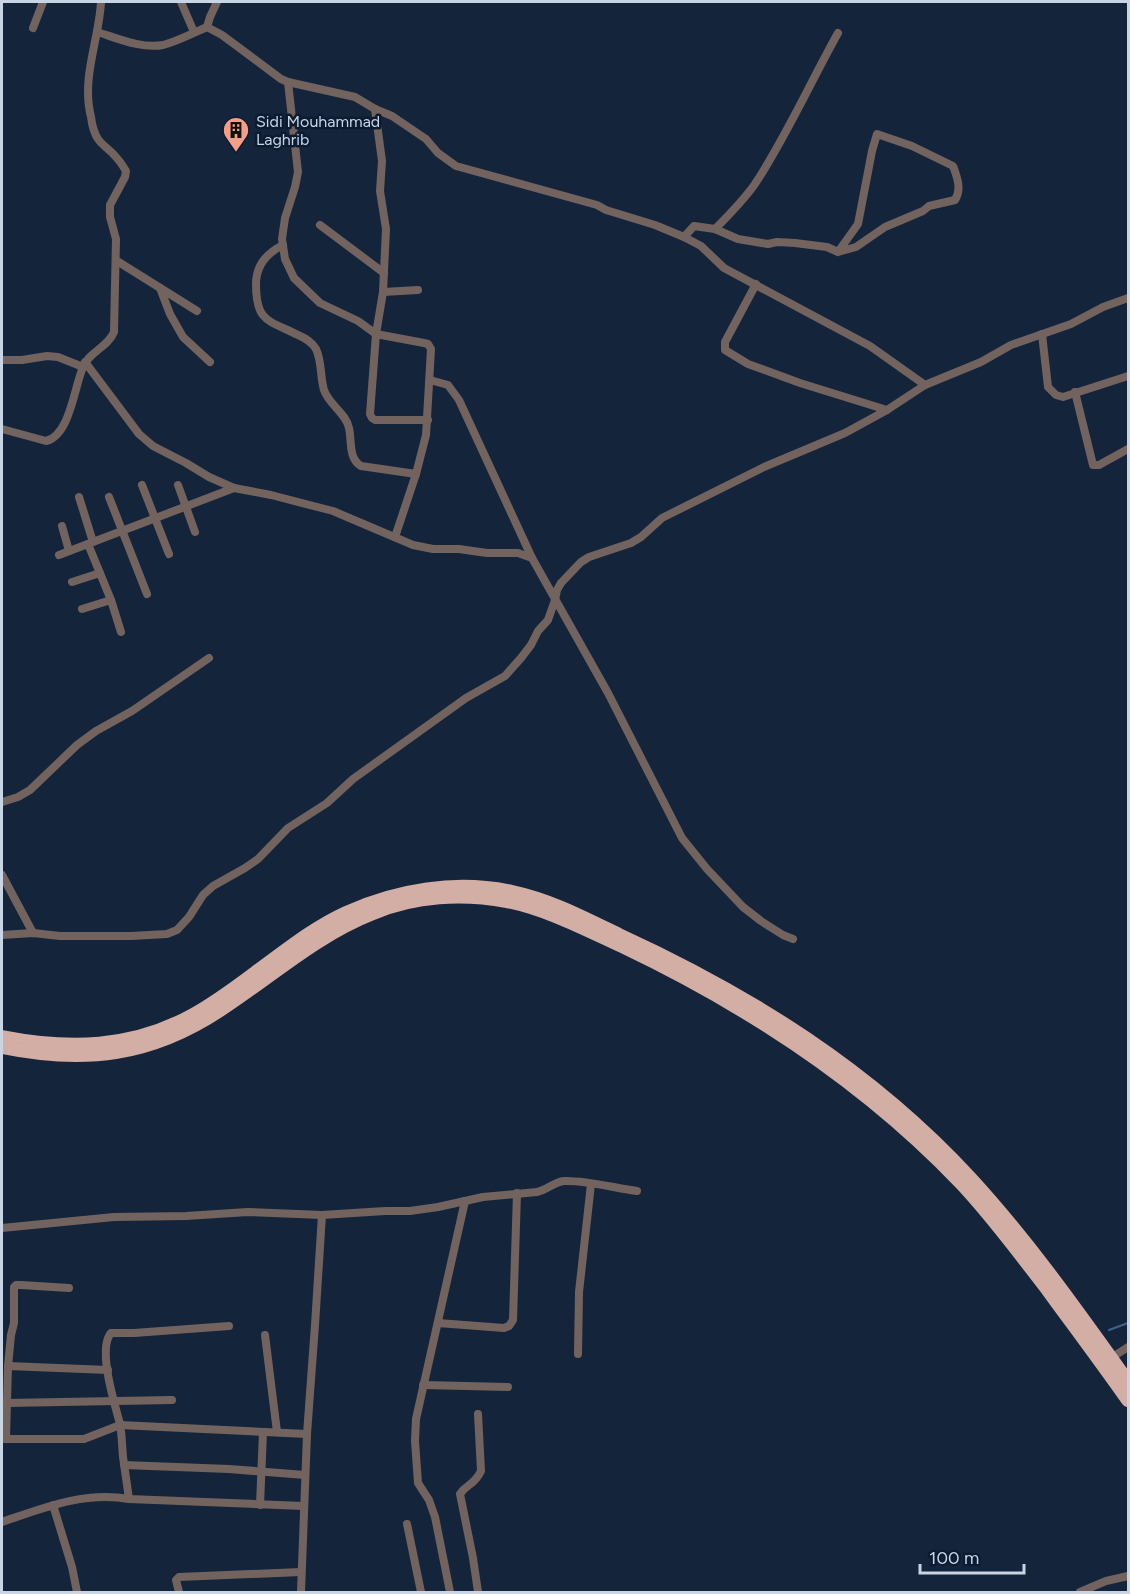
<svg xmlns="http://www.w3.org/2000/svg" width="1130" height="1594" viewBox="0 0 1130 1594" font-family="Figtree,sans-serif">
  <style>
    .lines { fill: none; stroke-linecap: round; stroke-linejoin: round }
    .stream { stroke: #41628f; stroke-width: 2 }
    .minor { stroke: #73635f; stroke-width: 8 }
    .trunk { stroke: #d2aea4; stroke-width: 14 }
    .labels { text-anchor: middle; stroke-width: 5; stroke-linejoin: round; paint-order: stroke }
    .poi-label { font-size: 16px; fill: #c9d4e4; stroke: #0b1b31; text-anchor: start }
  </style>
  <rect width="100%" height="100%" fill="#14253b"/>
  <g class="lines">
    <polyline class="stream" points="1109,1330 1128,1323"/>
    <g class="minor">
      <polyline points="181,2 194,32"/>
      <polyline points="217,2 210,17 207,27 222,35 281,79 288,82 355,97 375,109 392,116 426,139 438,153 456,166 597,205 606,210 655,225 684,237 701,246 724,268 870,346 925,385"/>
      <polyline points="33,28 43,2"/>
      <path d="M97,32c20,6 44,17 66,13 15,-4 30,-12 44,-18"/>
      <polyline points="288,82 298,172 295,187 285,218 282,239 285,259 294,278 320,303 358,321 376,334 424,343 428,344 431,349 426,435 416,474 395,537"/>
      <polyline points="375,109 382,161 380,191 386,229 383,292 376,334 370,414 372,418 375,420 428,420"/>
      <polyline points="320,225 384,273"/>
      <path d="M715,229c14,-14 28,-28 40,-45 31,-47 55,-101 83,-151"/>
      <path d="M684,237l10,-11 21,3 23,10 30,5 9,-2 18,1 32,4 11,5 18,-5 29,-20 38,-16 6,-5 26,-6c7,-11 2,-23 -2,-34l-41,-20 -35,-12 -5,17 -14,73 -20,28"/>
      <path d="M283,245c-16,8 -27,21 -27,39 0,38 12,36 42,51 7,3 14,7 18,14 6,12 4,28 8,41 5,15 22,23 25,38 3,13 -1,30 12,38l55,8"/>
      <polyline points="117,261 197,311"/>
      <polyline points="756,284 725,342 725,350 748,364 800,383 887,410"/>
      <polyline points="160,288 170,314 183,337 210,362"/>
      <polyline points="383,292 418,290"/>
      <polyline points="1042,334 1048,387 1056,395 1063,397 1128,376"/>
      <polyline points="2,360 22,360 47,356 58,357 83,367"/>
      <polyline points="85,362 139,434 153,446 186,463 209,477 234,488 271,495 333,511 413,545 433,549 459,549 487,553 518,553 532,558 608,693 682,838 707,869 743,907 761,921 783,935 793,939"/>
      <polyline points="430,380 448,385 459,400 532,558"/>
      <polyline points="1075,392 1093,465 1099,465 1128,449"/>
      <path d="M2,429l44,12c24,-6 28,-53 37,-74 6,-15 25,-20 31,-35l2,-93 -6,-22v-12l15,-28 1,-6c-3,-5 -7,-11 -11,-15 -5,-6 -12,-10 -17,-17 -4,-6 -6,-14 -7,-22 -10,-39 8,-77 10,-115"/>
      <polyline points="142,485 169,554"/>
      <polyline points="178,485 195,532"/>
      <polyline points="79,497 93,542"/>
      <polyline points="109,497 147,594"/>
      <polyline points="62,526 69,551"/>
      <polyline points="88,544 111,600 121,632"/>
      <polyline points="59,555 234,488"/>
      <polyline points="72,582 100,573"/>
      <polyline points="82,609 111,600"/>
      <polyline points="2,802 18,797 30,790 77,745 96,731 132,711 209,658"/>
      <polyline points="2,875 33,933"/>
      <polyline points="2,935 33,933 60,936 131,936 167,934 177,930 189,917 203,895 213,886 245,868 258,859 288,828 327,803 353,779 466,698 505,676 521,658 531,645 538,631 548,620 555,600 557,590 561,583 581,562 589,557 631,543 641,537 662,518 764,467 845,433 887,410 925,385 981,362 1011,345 1071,324 1103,307 1128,298"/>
      <path d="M2,1228l112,-11 72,-1 62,-4 74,3 63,-4h25l28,-4 45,-10 54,-5c10,-2 17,-10 27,-11 21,-1 51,7 73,10"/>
      <polyline points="438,1323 504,1328 509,1326 513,1320 517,1193"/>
      <polyline points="265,1335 277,1432"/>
      <polyline points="578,1354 579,1292 591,1184"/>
      <polyline points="1111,1358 1128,1347"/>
      <polyline points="8,1366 108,1370"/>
      <polyline points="423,1385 508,1387"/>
      <polyline points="6,1403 172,1400"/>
      <polyline points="6,1438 8,1366 11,1335 14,1323 14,1287 16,1285 21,1285 69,1288"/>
      <polyline points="2,1439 84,1439 120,1425 307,1434"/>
      <polyline points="124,1465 229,1469 305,1475"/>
      <path d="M129,1499c-2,-14 -4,-28 -6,-42 -1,-11 -1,-22 -3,-33 -5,-19 -23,-75 -9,-91h23l95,-7"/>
      <polyline points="53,1505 72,1567 77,1592"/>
      <polyline points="260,1505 263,1432"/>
      <path d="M2,1522c41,-14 82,-31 127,-23l174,7"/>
      <polyline points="407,1524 421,1592"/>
      <polyline points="179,1592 176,1580 179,1577 301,1572"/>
      <polyline points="301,1592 307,1434 315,1325 322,1215"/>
      <polyline points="450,1592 435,1517 429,1500 418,1483 415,1441 416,1419 465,1201"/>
      <path d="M478,1592l-5,-34 -13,-64c7,-11 14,-8 21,-23l-3,-57"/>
      <polyline points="1080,1592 1106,1581 1128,1576"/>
    </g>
    <g class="trunk">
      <path d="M2,1037c66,13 130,12 191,-22 22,-12 42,-27 62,-42 29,-21 58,-45 91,-60 51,-23 110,-33 166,-21 38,8 72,26 107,43 131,60 252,136 351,243 58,63 108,134 158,204"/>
      <path d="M2,1047c83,17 150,9 221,-39 50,-33 94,-73 150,-95 42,-18 90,-20 134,-12 40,8 78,28 115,45 126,60 243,136 340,238 31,33 58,70 86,106 27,37 54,73 80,110"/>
    </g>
  </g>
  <defs>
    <g id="building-pin" transform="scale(1.35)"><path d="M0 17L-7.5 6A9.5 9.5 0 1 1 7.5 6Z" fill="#f49e87" stroke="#0b1b31"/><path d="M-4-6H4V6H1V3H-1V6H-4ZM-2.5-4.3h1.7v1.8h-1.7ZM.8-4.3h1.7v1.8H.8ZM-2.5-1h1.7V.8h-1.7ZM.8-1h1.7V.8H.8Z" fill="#111"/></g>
  </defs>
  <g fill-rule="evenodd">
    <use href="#building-pin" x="236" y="130"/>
  </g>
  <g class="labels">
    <g class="poi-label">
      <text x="256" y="127">Sidi Mouhammad<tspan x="256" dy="18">Laghrib</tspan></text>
    </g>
  </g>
  <rect width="1130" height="1594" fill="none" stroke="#c9d4e4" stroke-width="6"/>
  <path d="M920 1564v9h104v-9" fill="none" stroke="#c9d4e4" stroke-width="3"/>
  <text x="929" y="1564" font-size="18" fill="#c9d4e4" stroke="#0b1b31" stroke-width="4.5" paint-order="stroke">100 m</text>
</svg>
